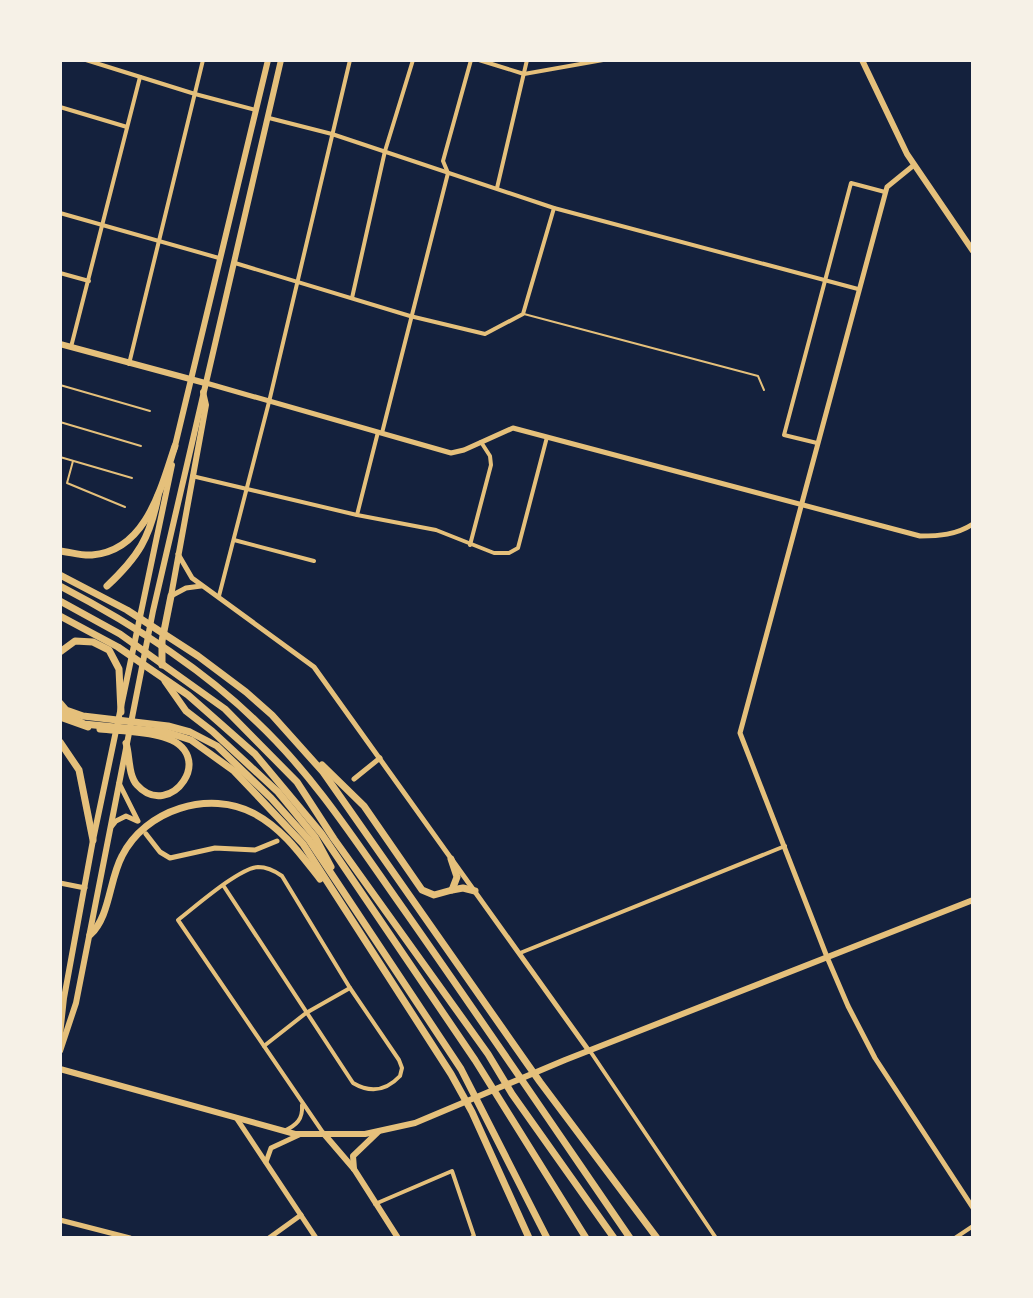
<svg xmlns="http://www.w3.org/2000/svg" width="1033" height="1298" viewBox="0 0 1033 1298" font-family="'Archivo Narrow',sans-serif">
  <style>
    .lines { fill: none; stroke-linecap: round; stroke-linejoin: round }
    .service { stroke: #e5c07b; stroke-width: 2 }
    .minor { stroke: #e5c07b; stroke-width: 4 }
    .tertiary { stroke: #e5c07b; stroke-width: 5 }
    .secondary { stroke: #e5c07b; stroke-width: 6 }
    .trunk { stroke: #e5c07b; stroke-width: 7 }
    .motorway { stroke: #e5c07b; stroke-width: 7 }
  </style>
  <rect width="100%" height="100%" fill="#14213d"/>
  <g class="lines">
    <g class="service">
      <polyline points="524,314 758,376 764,390"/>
      <polyline points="60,385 150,411"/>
      <polyline points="60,422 141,446"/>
      <polyline points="60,457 132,478"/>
      <polyline points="73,461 67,483 125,507"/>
    </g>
    <g class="minor">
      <polyline points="86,60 195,94 256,110"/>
      <polyline points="479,60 524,74 603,60"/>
      <polyline points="60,107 127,127"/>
      <polyline points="269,118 332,134 554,208 858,289"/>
      <polyline points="497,188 527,60"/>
      <polyline points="60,213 219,258"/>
      <polyline points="235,263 410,316 485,334 523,314 554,208"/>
      <polyline points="60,273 89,281"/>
      <polyline points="352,298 385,151 413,60"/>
      <polyline points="71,347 140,77"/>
      <polyline points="129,364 203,60"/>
      <polyline points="378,432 357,515 436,530 494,553 509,553 518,548 547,437"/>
      <polyline points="382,433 448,173 443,161 471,60"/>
      <polyline points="817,443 784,435 851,183 885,192"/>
      <polyline points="192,476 357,515"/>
      <polyline points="234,540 314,561"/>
      <polyline points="470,545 491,465 490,456 481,442"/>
      <polyline points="219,596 269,402 350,60"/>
      <path d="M223,885l130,198c17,10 33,8 47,-7l2,-8 -3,-8 -49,-72 -68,-112c-7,-5 -15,-9 -24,-9 -19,1 -63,40 -80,53l146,214"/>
      <polyline points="520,953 785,846"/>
      <polyline points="264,1046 306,1013 350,988"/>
      <polyline points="590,1051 716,1238"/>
      <path d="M284,1131c13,-6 19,-12 18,-26"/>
      <polyline points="375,1204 452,1171 474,1236 471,1238"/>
      <polyline points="955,1238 973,1226"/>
    </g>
    <g class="tertiary">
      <polyline points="914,165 887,187 740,733 827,957 848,1006 875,1058 973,1208"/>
      <path d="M206,383l245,70 13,-3 49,-22 407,108c19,0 36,-1 53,-12"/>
      <polyline points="178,554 192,578 314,667 589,1051"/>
      <polyline points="171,596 186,588 201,586"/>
      <polyline points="354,779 380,758"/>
      <polyline points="119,783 138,821"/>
      <polyline points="112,826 116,821 126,816 137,821"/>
      <polyline points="146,834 160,852 170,858 215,848 255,850 277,841"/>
      <polyline points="60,883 85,888"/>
      <polyline points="237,1119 316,1238"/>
      <polyline points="266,1162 271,1148 299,1135"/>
      <polyline points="60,1220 130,1238"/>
      <polyline points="269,1238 301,1215"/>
    </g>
    <g class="secondary">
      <polyline points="862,60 907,154 973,251"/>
      <polyline points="60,344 205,383"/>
      <polyline points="174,450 268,60"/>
      <polyline points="171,596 206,405 203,392"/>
      <polyline points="60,1035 64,998 93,840 172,465"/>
      <polyline points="60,1051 76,1003 153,611 281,60"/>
      <polyline points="60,1069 295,1134 365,1134 415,1123 565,1060 973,900"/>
      <polyline points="324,1134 354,1169 398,1238"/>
      <polyline points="354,1169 353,1156 378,1132"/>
    </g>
    <g class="trunk">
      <path d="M60,551c10,1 22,5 32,4 54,-4 69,-67 83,-109"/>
      <polyline points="60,717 88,727"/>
      <path d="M100,729c20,2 43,2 63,8 57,16 7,85 -26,48 -9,-10 -7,-29 -11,-42"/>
      <polyline points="60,742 79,770 93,840"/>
    </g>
    <g class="motorway">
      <polyline points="60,575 127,610 198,656 246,692 272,715 323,772 540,1082 657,1238"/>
      <path d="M60,586c71,37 141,81 198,137 59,56 102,125 149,191 75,107 149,216 223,324"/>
      <path d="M107,586c31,-29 43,-48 51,-90"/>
      <polyline points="60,601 120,634 225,709 297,782 334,839 488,1054 512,1094 614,1238"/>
      <polyline points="60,616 118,647 188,695 255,754 321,833 475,1060 586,1238"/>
      <polyline points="60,652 75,641 93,642 109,650 119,669 121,712"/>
      <polyline points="162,665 162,641 171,596"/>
      <polyline points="165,681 186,711 212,731 278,792 315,837 331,867"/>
      <polyline points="60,703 66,710 83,716 168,726 190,732 217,746 271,798 309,840 461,1069 547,1238"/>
      <polyline points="60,712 84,724 166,732 191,740 234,771 303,844 451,1074 472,1112 529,1238"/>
      <polyline points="322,765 364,806 422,890 434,895 452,890 457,877 451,859"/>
      <polyline points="452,890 463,888 475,891"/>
      <path d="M90,935c20,-18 19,-55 32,-79 23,-46 87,-67 133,-42 28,15 46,41 65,65"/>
    </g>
  </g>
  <rect width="1033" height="1298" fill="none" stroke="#f6f1e7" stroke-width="124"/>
</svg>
